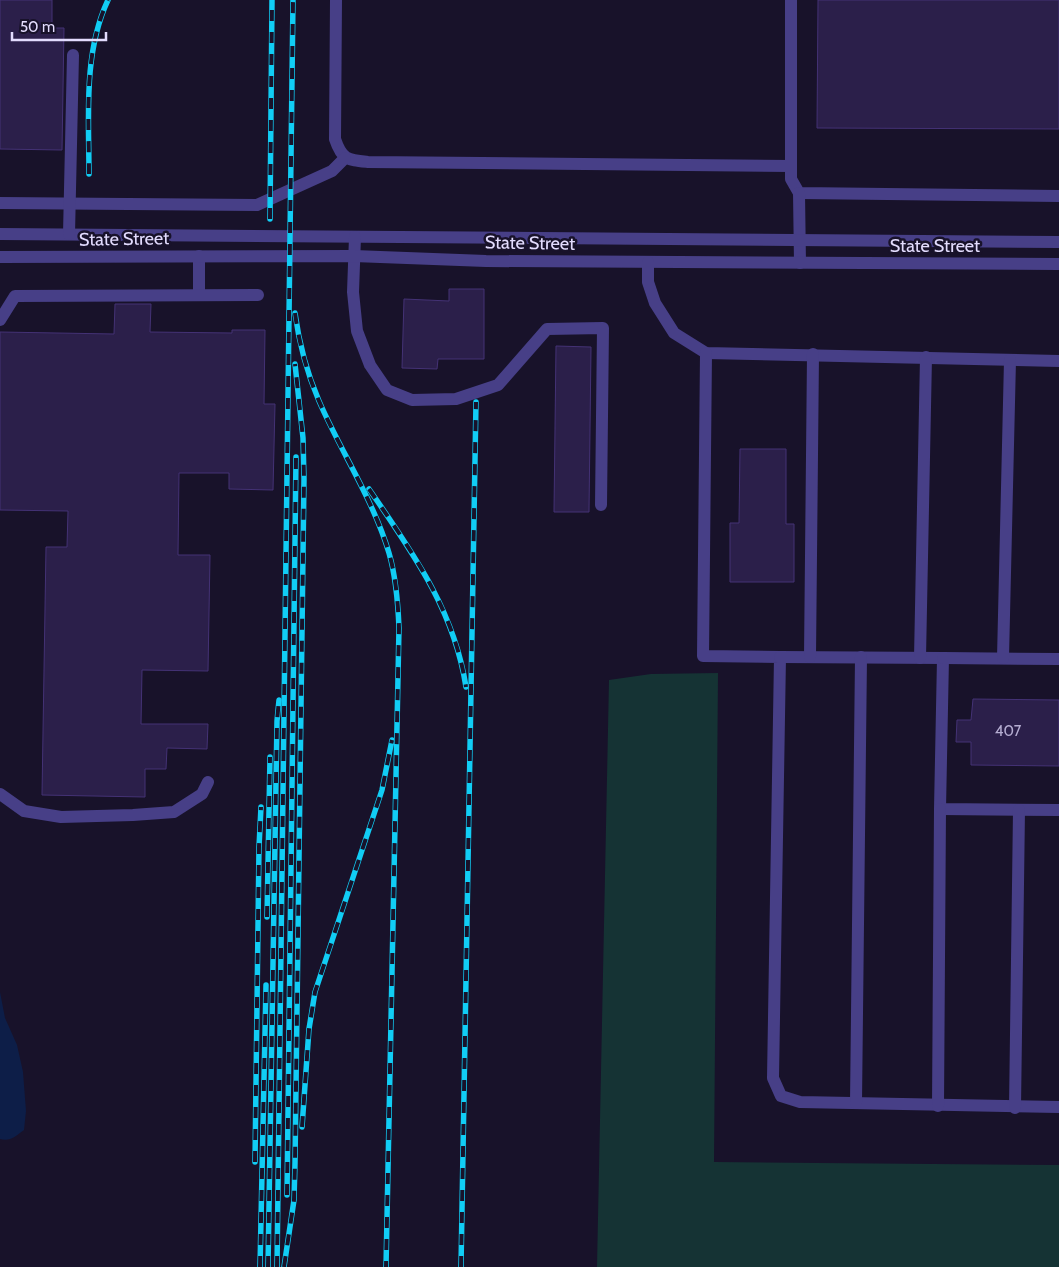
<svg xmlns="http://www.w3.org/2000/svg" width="1059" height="1267" viewBox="0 0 1059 1267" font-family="Cabin,sans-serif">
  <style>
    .green { fill: #153334 }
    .water { fill: #0d1e48 }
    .building { fill: #2b1f4a; stroke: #443275 }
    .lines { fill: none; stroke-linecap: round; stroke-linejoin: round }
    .minor { stroke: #473f87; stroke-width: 12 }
    .rail-casing { stroke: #11cdf5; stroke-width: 5.5 }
    .rail { stroke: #18122a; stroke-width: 4; stroke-dasharray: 11; stroke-linecap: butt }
    .labels { text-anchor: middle; stroke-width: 5; stroke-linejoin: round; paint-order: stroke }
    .number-label { font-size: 15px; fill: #b5add1 }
    .street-label { font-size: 18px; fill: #e3dcfe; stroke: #18122a }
  </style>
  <rect width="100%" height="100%" fill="#18122a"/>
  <polygon class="green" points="718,673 714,1162 1059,1165 1059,1267 597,1267 609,680 651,674"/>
  <path class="water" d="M0,992l5,26 12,27 6,27 3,39 -2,19c-8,6 -14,12 -24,9z"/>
  <g class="building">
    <polygon points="0,0 52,0 52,28 64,28 62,150 0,149"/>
    <polygon points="818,0 1059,0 1059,129 817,128"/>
    <polygon points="449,289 484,289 484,359 438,359 437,369 402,368 404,299 449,301"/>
    <polygon points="115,304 151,304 150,332 232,333 232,330 265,330 264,404 275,404 273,490 229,489 229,473 179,473 178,555 210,555 208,671 142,670 141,724 208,724 207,749 167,748 166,769 145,769 145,797 42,795 46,547 67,547 68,511 0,510 0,332 114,334"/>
    <polygon points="556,346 591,347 589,512 554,512"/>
    <polygon points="740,449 786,449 786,524 794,524 794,582 730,582 730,523 739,523"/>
    <polygon points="973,699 1059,700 1059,766 971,765 971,742 956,742 957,720 971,720"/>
  </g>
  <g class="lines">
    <g class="minor">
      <path d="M336,0l-1,139c7,21 13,21 33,23l423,4"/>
      <polyline points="791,0 791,179 799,193 1059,196"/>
      <polyline points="799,193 800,263"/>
      <polyline points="0,203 257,205 332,171 345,158"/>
      <polyline points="0,234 1059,242"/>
      <polyline points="69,234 73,55"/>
      <polyline points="355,237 353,292 357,331 370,365 387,390 412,400 456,399 498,385 547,329 603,328 601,505"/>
      <polyline points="199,256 199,295"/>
      <polyline points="0,257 354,256 486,261 1059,264"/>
      <polyline points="648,262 648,282 655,303 674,333 706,353 1059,361"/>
      <polyline points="0,320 15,296 258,295"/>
      <polyline points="706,353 703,656 780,657 773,1078 781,1096 800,1102 1059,1107"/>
      <polyline points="780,657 943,658 940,809 1059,810"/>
      <polyline points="810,657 813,354"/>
      <polyline points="920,658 926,357"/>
      <polyline points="943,658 1059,659"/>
      <polyline points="1003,658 1010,360"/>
      <polyline points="0,794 24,811 61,817 133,815 174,812 202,794 208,782"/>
      <polyline points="856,1103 861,657"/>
      <polyline points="938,1106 940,809"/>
      <polyline points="1015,1108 1019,810"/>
    </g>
    <g class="rail-casing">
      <g id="rail">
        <path d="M89,174c0,-57 -6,-121 19,-174"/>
        <polyline points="270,219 272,0"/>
        <path d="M295,313c4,30 12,60 24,88 22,51 54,98 70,152 7,24 9,50 10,75l-13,639"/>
        <path d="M369,489c43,63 85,120 97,198"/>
        <polyline points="267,917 270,757"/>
        <polyline points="302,1127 309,1029 315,992 382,790 392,740"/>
        <polyline points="255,1162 259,847 261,807"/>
        <polyline points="287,1195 296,457"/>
        <polyline points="260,1267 266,985"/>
        <polyline points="268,1267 277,721 279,700"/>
        <polyline points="277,1267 293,0"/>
        <polyline points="284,1267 294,1200 295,1163 304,479 303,438 295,364"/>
        <polyline points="461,1267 476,402"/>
      </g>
    </g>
    <use href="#rail" class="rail"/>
  </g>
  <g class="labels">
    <g class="number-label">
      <text x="1008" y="736">407</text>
    </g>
    <g class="street-label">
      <text transform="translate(124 239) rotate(-1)" y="6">State Street</text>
      <text transform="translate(530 243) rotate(1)" y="6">State Street</text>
      <text x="935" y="252">State Street</text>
    </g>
  </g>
  <path d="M12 32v8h94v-8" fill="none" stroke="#e3dcfe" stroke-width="2.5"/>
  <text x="20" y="32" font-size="15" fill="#e3dcfe" stroke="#18122a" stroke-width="4" paint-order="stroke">50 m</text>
</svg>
